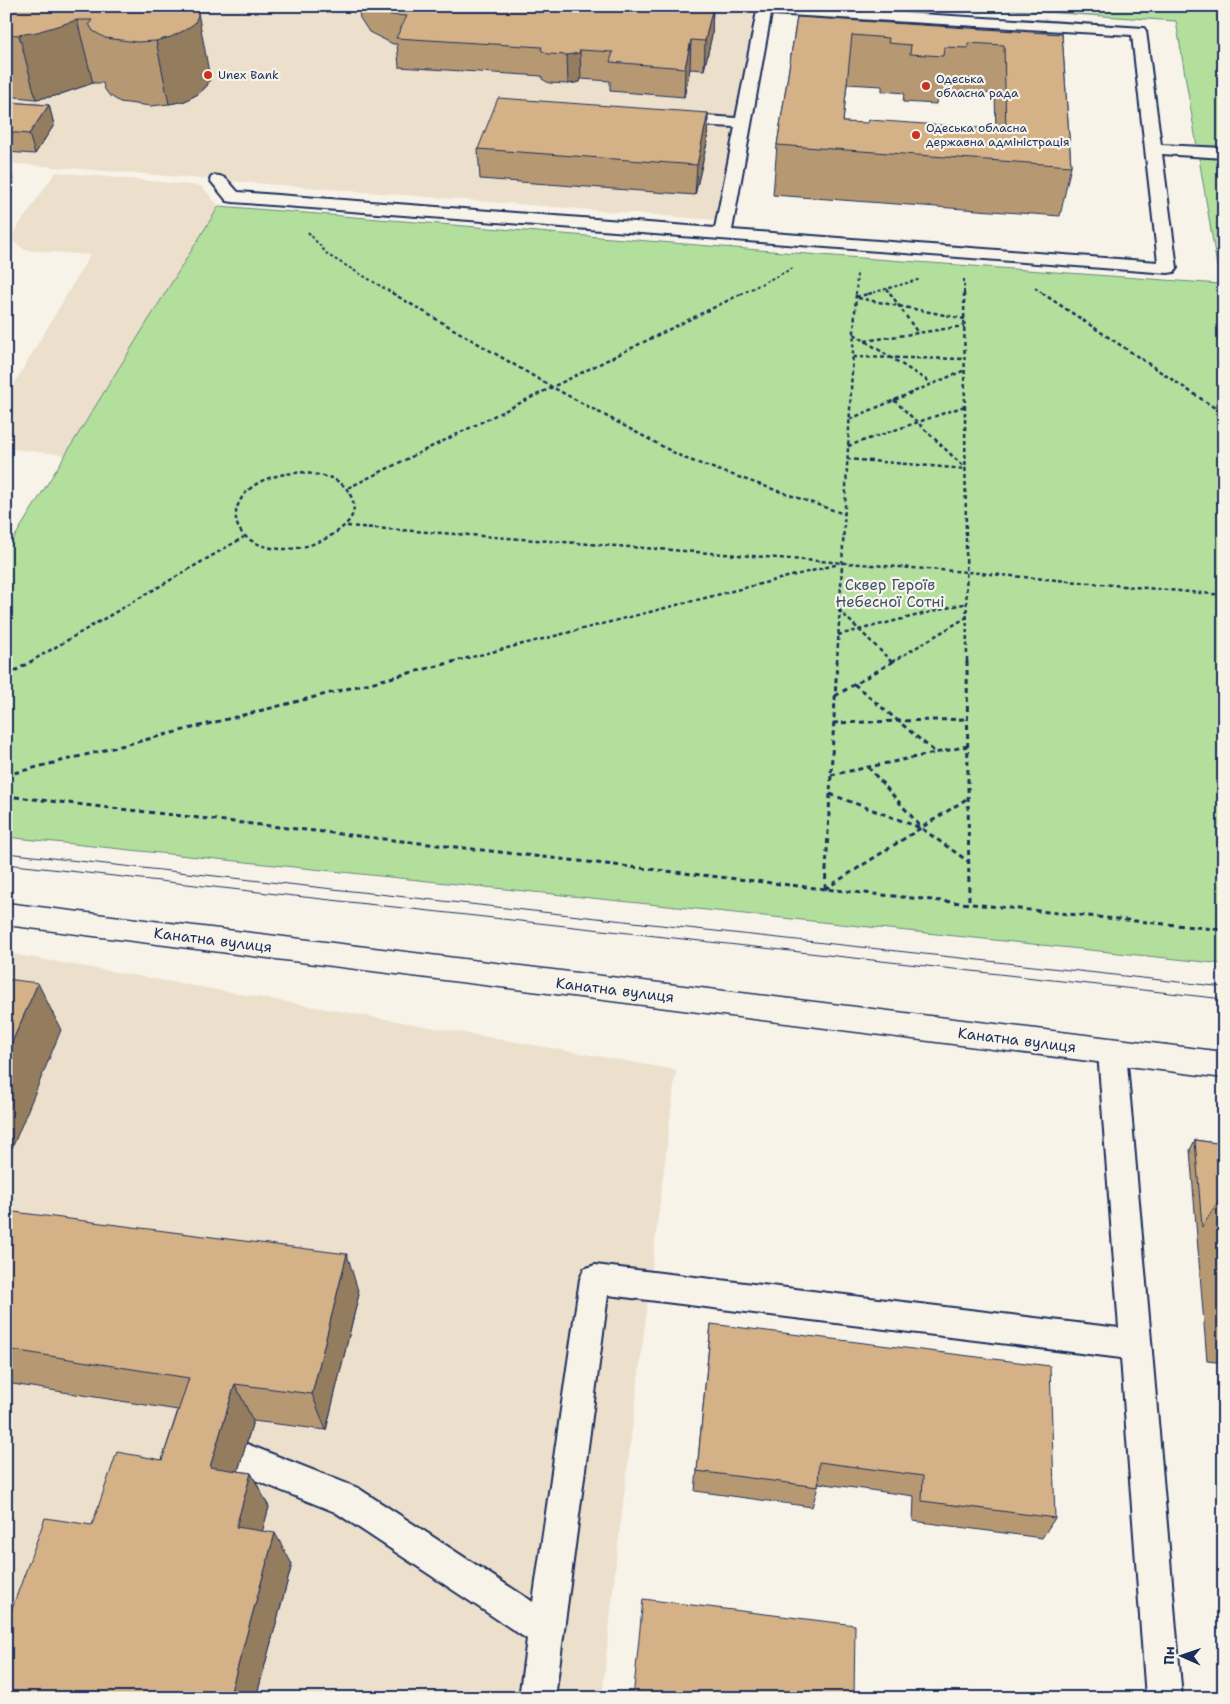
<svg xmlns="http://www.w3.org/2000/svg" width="1230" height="1704" viewBox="0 0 1230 1704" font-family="'Shantell Sans',sans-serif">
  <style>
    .built { fill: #ecdfcb }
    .green { fill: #b3df9d; stroke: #67877e }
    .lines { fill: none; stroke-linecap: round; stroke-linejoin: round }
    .lane-casing { stroke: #1b2f5e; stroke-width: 4 }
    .secondary-casing { stroke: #1b2f5e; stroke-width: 3 }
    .path-far2 { stroke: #1b2f5e; stroke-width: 2; stroke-dasharray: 3 2.5; stroke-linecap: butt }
    .path-far1 { stroke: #1b2f5e; stroke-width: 2.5; stroke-dasharray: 4 3; stroke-linecap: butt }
    .path { stroke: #1b2f5e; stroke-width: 3; stroke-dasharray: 5 4; stroke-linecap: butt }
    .lane { fill: #f7f3e8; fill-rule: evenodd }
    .secondary { fill: #f7f3e8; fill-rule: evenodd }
    .tram { stroke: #1b2f5e; stroke-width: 1 }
    .wall { fill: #b69873; stroke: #1b2f5e; fill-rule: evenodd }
    .shaded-wall { fill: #947c5e; stroke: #1b2f5e }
    .building { fill: #d4b186; stroke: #1b2f5e; fill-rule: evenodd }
    .poi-dot { fill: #c8321e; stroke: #f7f3e8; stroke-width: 2 }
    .labels { text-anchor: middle; stroke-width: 4.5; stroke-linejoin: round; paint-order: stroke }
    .far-poi-label { font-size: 12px; fill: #1b2f5e; stroke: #f7f3e8; text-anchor: start }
    .park-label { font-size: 15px; fill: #39526b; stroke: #f7f3e8 }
    .street-label { font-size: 15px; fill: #1b2f5e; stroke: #f7f3e8 }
  </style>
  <rect width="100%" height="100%" fill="#f7f3e8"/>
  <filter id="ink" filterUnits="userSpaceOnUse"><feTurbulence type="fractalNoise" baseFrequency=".02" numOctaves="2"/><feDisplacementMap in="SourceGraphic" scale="10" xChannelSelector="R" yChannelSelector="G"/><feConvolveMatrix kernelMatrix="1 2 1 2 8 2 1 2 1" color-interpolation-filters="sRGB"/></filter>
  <g filter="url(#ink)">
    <g class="built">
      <polygon points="6,6 755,6 716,220 6,163"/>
      <polygon points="56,172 201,186 219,206 66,455 6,448 6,398 90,255 25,250 9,239"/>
      <polygon points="6,953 676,1070 616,1561 602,1698 6,1698"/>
    </g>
    <polygon class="green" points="956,6 1224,6 1224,964 6,837 6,551 219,206 820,255 1220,284 1176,21"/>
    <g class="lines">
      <g class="lane-casing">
        <g id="lane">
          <path d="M749,6h43l352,22 2,3 15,114 63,3v10l-62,-4 15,114 -3,4 -6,1 -935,-71 -6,-1 -17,-21 2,-4c13,-3 18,8 26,16l477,36 20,-101 -61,-3 -6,-2 -2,-3 2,-3 6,-2 62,4 21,-107zM771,14l361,21 26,227 -426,-32z"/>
          <polygon points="1112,1040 1122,1044 1126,1052 1182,1698 1146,1698 1121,1358 608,1295 555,1698 519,1698 527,1639 335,1512 230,1470 226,1458 230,1446 242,1442 358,1488 533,1602 580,1279 584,1269 595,1265 1119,1328 1098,1052 1102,1044"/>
        </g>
      </g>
      <g class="secondary-casing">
        <polygon id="secondary" points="6,903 1224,1052 1224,1078 6,925"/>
      </g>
      <g class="path-far2">
        <polyline points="308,232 328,255 394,294"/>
        <polyline points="964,279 964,294"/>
        <polyline points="1035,288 1044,294"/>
        <polyline points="887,289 890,294"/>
        <polyline points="741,294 793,268"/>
        <polyline points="856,294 857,273"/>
        <polyline points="868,294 921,279"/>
      </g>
      <g class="path-far1">
        <polyline points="392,293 552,387 684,458 844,514"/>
        <polyline points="890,293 918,333"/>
        <polyline points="964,293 967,662"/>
        <polyline points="1042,293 1224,414"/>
        <polyline points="856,297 872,293"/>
        <polyline points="858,298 965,319"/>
        <polyline points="854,334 931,383"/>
        <polyline points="865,341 964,326"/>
        <polyline points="853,357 965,359"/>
        <polyline points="894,400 965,468"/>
        <polyline points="850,419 965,370"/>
        <polyline points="848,446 965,406"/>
        <polyline points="847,459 966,469"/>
        <path d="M301,472c10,2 21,3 30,6 10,4 18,11 21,21 4,8 1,18 -5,24 -22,23 -66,35 -95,18 -28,-16 -16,-47 8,-59 13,-7 27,-8 41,-10z"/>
        <polyline points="348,488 743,293"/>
        <polyline points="347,526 967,572 1224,595"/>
        <polyline points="839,610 892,662"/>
        <polyline points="838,635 967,603"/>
        <polyline points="30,662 244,537"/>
        <polyline points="452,662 839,564"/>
        <polyline points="837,662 856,293"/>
        <polyline points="892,662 967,617"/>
      </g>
      <g class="path">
        <polyline points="967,661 969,904"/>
        <polyline points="6,676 32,661"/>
        <polyline points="854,684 935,752"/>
        <polyline points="835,696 894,661"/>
        <polyline points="833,723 967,719"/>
        <polyline points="868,767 921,827"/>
        <polyline points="6,775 457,661"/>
        <polyline points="831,775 968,746"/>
        <polyline points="830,794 921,828 969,862"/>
        <polyline points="6,796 825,889 1224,930"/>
        <polyline points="825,889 837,661"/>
        <polyline points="825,889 968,798"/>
      </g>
      <use href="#lane" class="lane"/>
      <use href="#secondary" class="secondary"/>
      <g class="tram">
        <polyline points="6,853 1224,987"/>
        <polyline points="6,864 1224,999"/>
      </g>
    </g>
    <g class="wall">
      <polygon points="6,6 90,7 94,6 209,70 210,78 207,86 198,94 185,101 169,104 151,106 120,102 109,95 104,88 103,83 93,83 55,96 36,99 6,96"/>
      <polygon points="358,6 713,6 712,35 704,70 690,69 684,97 610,91 610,81 581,79 580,82 568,84 549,83 542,79 542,76 399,67 397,44 393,44 369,32 360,18"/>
      <path d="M797,17l265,17 9,132 -11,50 -287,-21 4,-50zM847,84l35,2v5l22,2 -1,9 33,2 1,-9 23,2 1,-6 34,3 1,38 -153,-10z"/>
      <polygon points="6,102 49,105 54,125 35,154 6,152"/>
      <polygon points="708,113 707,143 695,195 480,179 478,149"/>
      <polygon points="1195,1140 1224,1144 1224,1363 1207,1361 1190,1150"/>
      <polygon points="6,1211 359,1294 326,1430 253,1421 238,1471 251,1473 269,1507 262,1531 292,1564 256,1698 6,1698 92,1525 162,1460 178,1410 6,1383"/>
      <polygon points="711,1324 1055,1518 1042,1538 913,1521 914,1496 818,1483 818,1487 812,1507 695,1491"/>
    </g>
    <g class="shaded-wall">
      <polygon points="713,6 712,35 704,70 705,41"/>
      <polygon points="197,7 210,78 207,86 198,94 185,101 169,104 156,41"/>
      <polygon points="77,20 93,83 55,96 36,99 19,35"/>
      <polygon points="691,40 690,69 684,97 685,68"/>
      <polygon points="580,50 581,79 580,82 568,84 567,55"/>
      <polygon points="49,105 54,125 35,154 29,134"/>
      <polygon points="708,113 707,143 695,195 697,165"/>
      <polygon points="8,162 14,183 6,194 6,164"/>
      <polygon points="38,983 61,1030 6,1163 6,1056"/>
      <polygon points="347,1254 359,1294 326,1430 312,1394"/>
      <polygon points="235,1384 253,1421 229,1501 210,1467"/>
      <polygon points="251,1473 269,1507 255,1559 236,1527"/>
      <polygon points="275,1533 292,1564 256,1698 229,1698"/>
    </g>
    <g class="building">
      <polygon points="6,6 90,6 90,7 94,6 196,6 197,7 198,15 195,23 185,30 171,37 156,41 137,42 105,38 93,31 89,24 92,20 77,20 37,32 19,35 6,34"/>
      <polygon points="371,6 713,6 705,41 691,40 685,68 610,62 613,52 580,50 579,53 567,55 548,54 541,50 542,47 396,38 407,16 390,15"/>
      <path d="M797,17l265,17 9,132 -294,-21zM852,35l37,3 -1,5 23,2 -1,9 33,2 1,-9 24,1v-5l36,2 2,88 -25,-2v-3l-112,-8 -1,3 -25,-1z"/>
      <polygon points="498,98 708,113 697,165 478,149"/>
      <polygon points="6,102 49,105 29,134 6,132"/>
      <polygon points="6,979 38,983 6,1056"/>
      <polygon points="1195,1140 1224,1144 1224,1192 1202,1227"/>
      <polygon points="6,1211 347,1254 312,1394 235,1384 210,1467 251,1473 236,1527 275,1533 229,1698 6,1698 6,1625 45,1518 92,1525 117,1452 162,1460 189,1378 6,1349"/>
      <polygon points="711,1324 1050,1366 1055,1518 922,1501 923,1476 819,1462 818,1487 697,1471"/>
      <polygon points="643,1599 855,1625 854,1698 633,1698"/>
    </g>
  </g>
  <g class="poi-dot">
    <circle cx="208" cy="75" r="5"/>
    <circle cx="926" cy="86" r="5"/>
    <circle cx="916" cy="135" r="5"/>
  </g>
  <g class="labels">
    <g class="far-poi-label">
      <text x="218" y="79">Unex Bank</text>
      <text x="936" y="83">Одеська<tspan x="936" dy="14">обласна рада</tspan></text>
      <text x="926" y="132">Одеська обласна<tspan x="926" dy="14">державна адміністрація</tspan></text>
    </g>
    <g class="park-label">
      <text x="890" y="590">Сквер Героїв<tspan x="890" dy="17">Небесної Сотні</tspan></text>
    </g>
    <g class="street-label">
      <text transform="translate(213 940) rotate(7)" y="5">Канатна вулиця</text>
      <text transform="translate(615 990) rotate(7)" y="5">Канатна вулиця</text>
      <text transform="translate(1017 1040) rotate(7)" y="5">Канатна вулиця</text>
    </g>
  </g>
  <rect width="1230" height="1704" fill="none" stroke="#f7f3e8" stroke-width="25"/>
  <rect x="12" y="12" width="1205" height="1679" fill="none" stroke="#1b2f5e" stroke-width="2" filter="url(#ink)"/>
  <g transform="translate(1182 1656) rotate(272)" stroke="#f7f3e8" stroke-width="4" paint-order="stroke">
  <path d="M0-4L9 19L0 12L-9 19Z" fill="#1b2f5e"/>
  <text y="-8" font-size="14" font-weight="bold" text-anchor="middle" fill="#1b2f5e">Пн</text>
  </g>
</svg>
